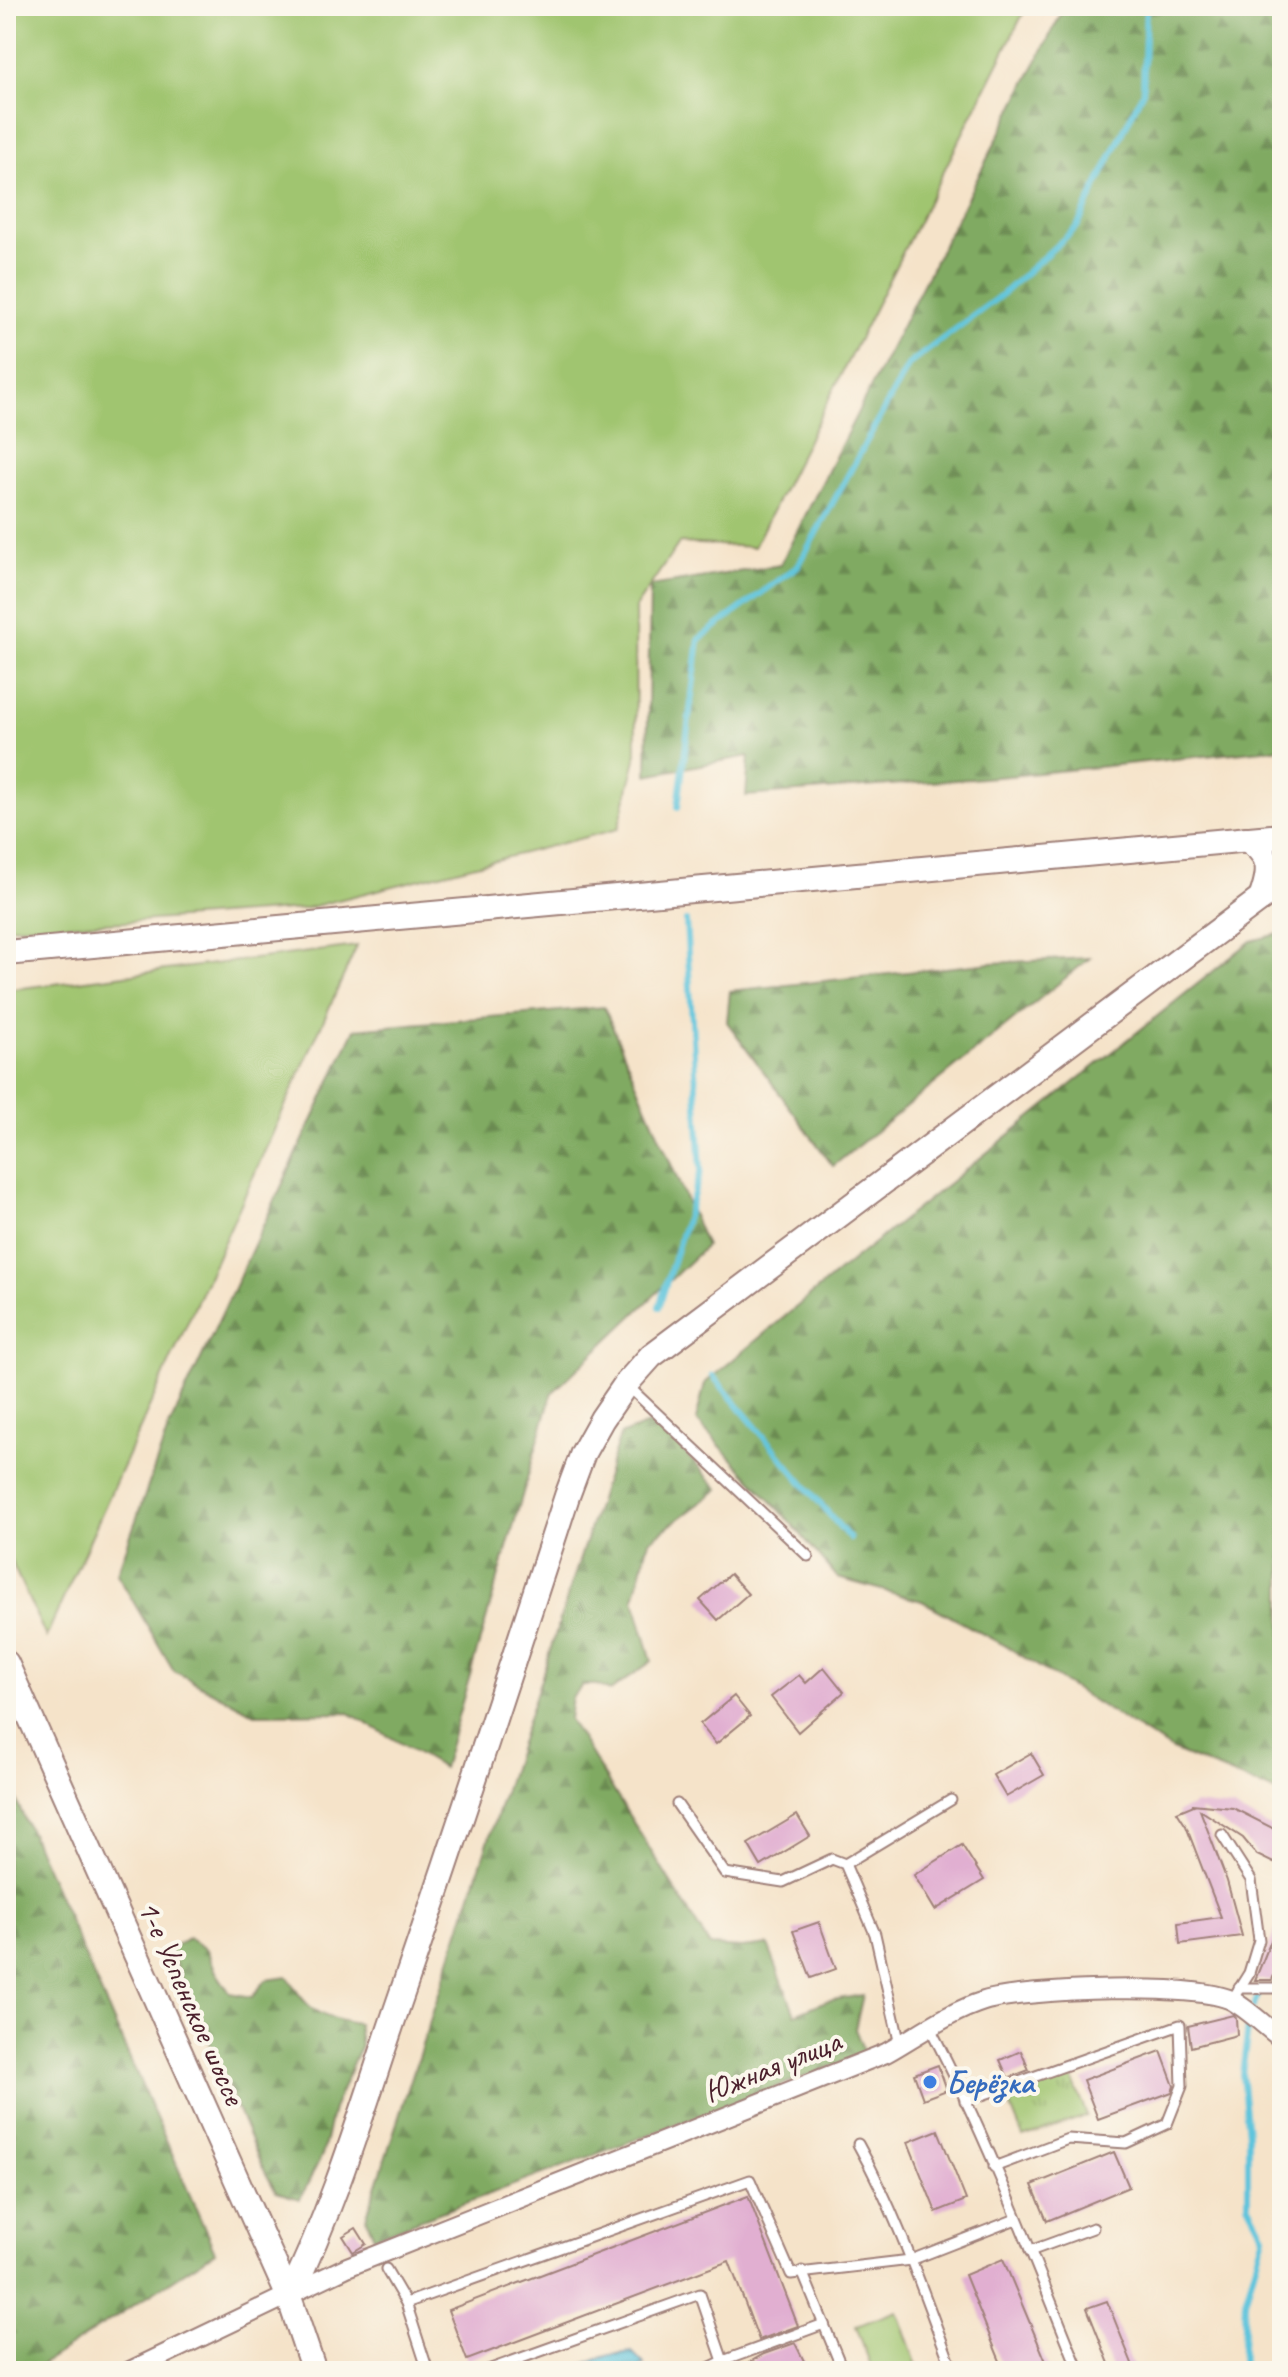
<svg xmlns="http://www.w3.org/2000/svg" width="1288" height="2377" viewBox="0 0 1288 2377" font-family="Caveat,sans-serif">
  <style>
    .green { fill: #a0c56f; stroke: #75724d; stroke-width: 2 }
    .forest { fill: url(#forest-firs); stroke: #656446; stroke-width: 2 }
    .park { fill: url(#park-tufts); stroke: #75724d; stroke-width: 2 }
    .water { fill: url(#water-rules); stroke: #547284; stroke-width: 2 }
    .lines { fill: none; stroke-linecap: round; stroke-linejoin: round }
    .stream { stroke: #5fc4dc; stroke-width: 6 }
    .building { fill: #e1afd1 }
    .lane-casing { stroke: #a0817a; stroke-width: 13 }
    .street-casing { stroke: #a0817a; stroke-width: 22 }
    .secondary-casing { stroke: #a0817a; stroke-width: 28 }
    .lane { stroke: #fff; stroke-width: 9 }
    .street { stroke: #fff; stroke-width: 18 }
    .secondary { stroke: #fff; stroke-width: 24 }
    .shop-dot { fill: #3f7fe0; stroke: #fbf7ec; stroke-width: 3 }
    .labels { text-anchor: middle; stroke-width: 8; stroke-linejoin: round; paint-order: stroke }
    .street-label { font-size: 32px; fill: #4a1f2b; stroke: #fbf7ec }
    .shop-label { font-size: 32px; font-weight: bold; fill: #366cbe; stroke: #fbf7ec; text-anchor: start }
  </style>
  <defs>
    <pattern id="forest-firs" width="22" height="20" patternUnits="userSpaceOnUse" patternTransform="scale(2)"><rect width="22" height="20" fill="#80aa62"/><path d="M5 1l3.5 6h-7zM16 11l3.5 6h-7z" fill="#6b8a51"/></pattern>
    <pattern id="park-tufts" width="24" height="20" patternUnits="userSpaceOnUse" patternTransform="scale(2)"><rect width="24" height="20" fill="#a0c56f"/><path d="M3 7l-1-3M5 7V3M7 7l1-3M15 17l-1-3M17 17v-4M19 17l1-3" fill="none" stroke="#849f5b"/></pattern>
    <pattern id="water-rules" width="6" height="5" patternUnits="userSpaceOnUse" patternTransform="scale(2)"><rect width="6" height="5" fill="#5fc4dc"/><path d="M0 2.5h6" fill="none" stroke="#54a8bd"/></pattern>
  </defs>
  <rect width="100%" height="100%" fill="#fbf7ec"/>
  <filter id="ink" filterUnits="userSpaceOnUse"><feTurbulence type="fractalNoise" baseFrequency=".0125" numOctaves="2"/><feDisplacementMap in="SourceGraphic" scale="16" xChannelSelector="R" yChannelSelector="G"/><feConvolveMatrix kernelMatrix="1 2 1 2 8 2 1 2 1" color-interpolation-filters="sRGB"/></filter>
  <filter id="wash" filterUnits="userSpaceOnUse"><feTurbulence type="fractalNoise" baseFrequency=".006" numOctaves="4" result="noise"/><feDisplacementMap in="SourceGraphic" scale="32" xChannelSelector="R" yChannelSelector="G"/><feGaussianBlur stdDeviation="1.8" result="paint"/><feColorMatrix in="noise" values="0 0 0 0 0 0 0 0 0 0 0 0 0 0 0 0 0 1.4 0 .05"/><feComposite in="paint" operator="in"/></filter>
  <g filter="url(#wash)">
    <rect width="100%" height="100%" fill="#f5e3c9"/>
    <g class="green">
      <polygon points="6,6 1027,6 754,547 679,543 635,608 636,759 618,829 303,909 126,922 6,927"/>
      <polygon points="357,946 46,1637 6,1550 6,990"/>
      <polygon points="897,2311 919,2371 873,2371 856,2326"/>
    </g>
    <g class="forest">
      <polygon points="1065,6 1282,6 1282,748 1009,776 746,796 749,756 647,775 650,586 780,565"/>
      <polygon points="1282,933 1282,1795 1172,1750 1009,1648 922,1601 838,1578 785,1516 696,1420 705,1383 848,1264 1251,941"/>
      <polygon points="1090,958 833,1166 727,1022 730,991 991,963"/>
      <polygon points="604,1007 706,1246 552,1393 443,1768 349,1713 255,1714 174,1671 117,1574 169,1427 355,1029"/>
      <polygon points="651,1423 681,1449 719,1489 649,1541 634,1599 652,1661 610,1691 597,1685 583,1685 572,1697 569,1719 710,1946 742,1948 768,1945 795,2014 826,2001 863,1995 855,2029 865,2054 374,2237 366,2218 620,1435"/>
      <polygon points="6,1784 14,1795 215,2252 32,2371 6,2371"/>
      <path d="M188,1938l19,12 9,22 14,21 22,4 14,-17 22,-3c19,34 32,41 70,47l3,21 -28,64 -10,44 -23,46 -24,-7 -15,-28 -92,-215z"/>
    </g>
    <polygon class="park" points="1071,2075 1087,2116 1023,2137 1007,2097"/>
    <polygon class="water" points="632,2352 644,2364 637,2371 579,2371 578,2366 610,2355"/>
    <g class="lines">
      <g class="stream">
        <polyline points="678,807 699,639 798,566 909,364 1000,296 1077,227 1143,91 1146,6"/>
        <polyline points="659,1307 701,1171 686,921"/>
        <polyline points="713,1376 850,1539"/>
        <polyline points="1254,2006 1259,1993"/>
        <polyline points="1242,2371 1245,2301 1264,2235 1248,2204 1248,2134 1242,2074 1248,2028"/>
      </g>
    </g>
    <g id="blocks">
      <g class="building">
        <polygon points="730,1574 748,1594 718,1620 700,1600"/>
        <polygon points="824,1667 844,1692 798,1732 771,1697 799,1675 806,1683"/>
        <polygon points="734,1696 750,1716 716,1744 700,1724"/>
        <polygon points="1031,1753 1044,1775 1006,1797 993,1775"/>
        <polygon points="1192,1804 1233,1808 1282,1833 1282,1867 1257,1855 1243,1838 1200,1810 1227,1881 1242,1936 1180,1944 1178,1923 1221,1917 1186,1826 1177,1812 1194,1805"/>
        <polygon points="797,1815 810,1836 761,1866 748,1844"/>
        <polygon points="962,1845 984,1880 935,1910 914,1875"/>
        <polygon points="1281,1916 1282,1957 1272,1980 1255,1980"/>
        <polygon points="819,1922 836,1969 811,1978 793,1931"/>
        <polygon points="1233,2015 1236,2018 1237,2035 1191,2047 1188,2026"/>
        <polygon points="1021,2051 1029,2070 1008,2078 1000,2060"/>
        <polygon points="1161,2051 1174,2086 1172,2092 1098,2119 1083,2080"/>
        <polygon points="938,2065 947,2090 923,2099 914,2074"/>
        <polygon points="938,2130 966,2200 936,2212 908,2142"/>
        <polygon points="1114,2152 1129,2187 1047,2221 1032,2185"/>
        <polygon points="748,2196 798,2326 759,2340 729,2261 467,2360 448,2310"/>
        <polygon points="356,2228 366,2244 353,2252 343,2236"/>
        <polygon points="1003,2259 1050,2371 1004,2371 965,2275"/>
        <polygon points="1107,2301 1135,2371 1112,2371 1087,2308"/>
        <polygon points="795,2343 809,2371 734,2371 764,2354"/>
      </g>
    </g>
  </g>
  <g filter="url(#ink)">
    <use href="#blocks" fill-opacity="0" stroke="#a0817a" stroke-width="2"/>
    <g class="lines">
      <g class="lane-casing">
        <g id="lane">
          <polyline points="628,1386 808,1556"/>
          <polyline points="677,1804 725,1873 783,1882 832,1859 845,1864 875,1934 900,2045"/>
          <polyline points="1222,1835 1251,1880 1259,1940 1249,1973 1232,2000"/>
          <polyline points="845,1864 951,1800"/>
          <polyline points="1239,1988 1282,1988"/>
          <path d="M930,2028c57,109 103,229 149,343"/>
          <polyline points="965,2101 1180,2025 1182,2086 1167,2124 1126,2143 1068,2139 994,2167"/>
          <path d="M858,2144c40,72 66,151 95,227"/>
          <polyline points="1030,2251 1093,2228"/>
          <polyline points="386,2269 406,2303 428,2371"/>
          <polyline points="802,2271 843,2371"/>
          <polyline points="406,2303 750,2180 791,2274 911,2260 1016,2219"/>
          <polyline points="485,2371 700,2294 723,2361 702,2371"/>
          <polyline points="727,2371 723,2361 824,2324"/>
        </g>
      </g>
      <g class="street-casing">
        <path id="street" d="M130,2371l217,-104 539,-214c32,-18 63,-41 98,-52 41,-12 214,-19 249,0 17,10 33,26 49,38"/>
      </g>
      <g class="secondary-casing">
        <g id="secondary">
          <path d="M1246,839c27,17 25,32 15,60"/>
          <polyline points="6,953 1282,836"/>
          <polyline points="6,1663 289,2297 314,2371"/>
          <path d="M289,2297c47,-94 76,-196 110,-295 58,-168 113,-337 168,-506l16,-43 19,-34 24,-35 25,-28 631,-473"/>
        </g>
      </g>
      <use href="#lane" class="lane"/>
      <use href="#street" class="street"/>
      <use href="#secondary" class="secondary"/>
    </g>
  </g>
  <circle class="shop-dot" cx="930" cy="2082" r="8"/>
  <g class="labels">
    <g class="street-label">
      <text transform="translate(192 2002) rotate(66)" y="11">1-е Успенское шоссе</text>
      <text transform="translate(772 2066) rotate(-22)" y="11">Южная улица</text>
    </g>
    <g class="shop-label">
      <text x="946" y="2093">Берёзка</text>
    </g>
  </g>
  <rect width="1288" height="2377" fill="none" stroke="#fbf7ec" stroke-width="32"/>
</svg>
